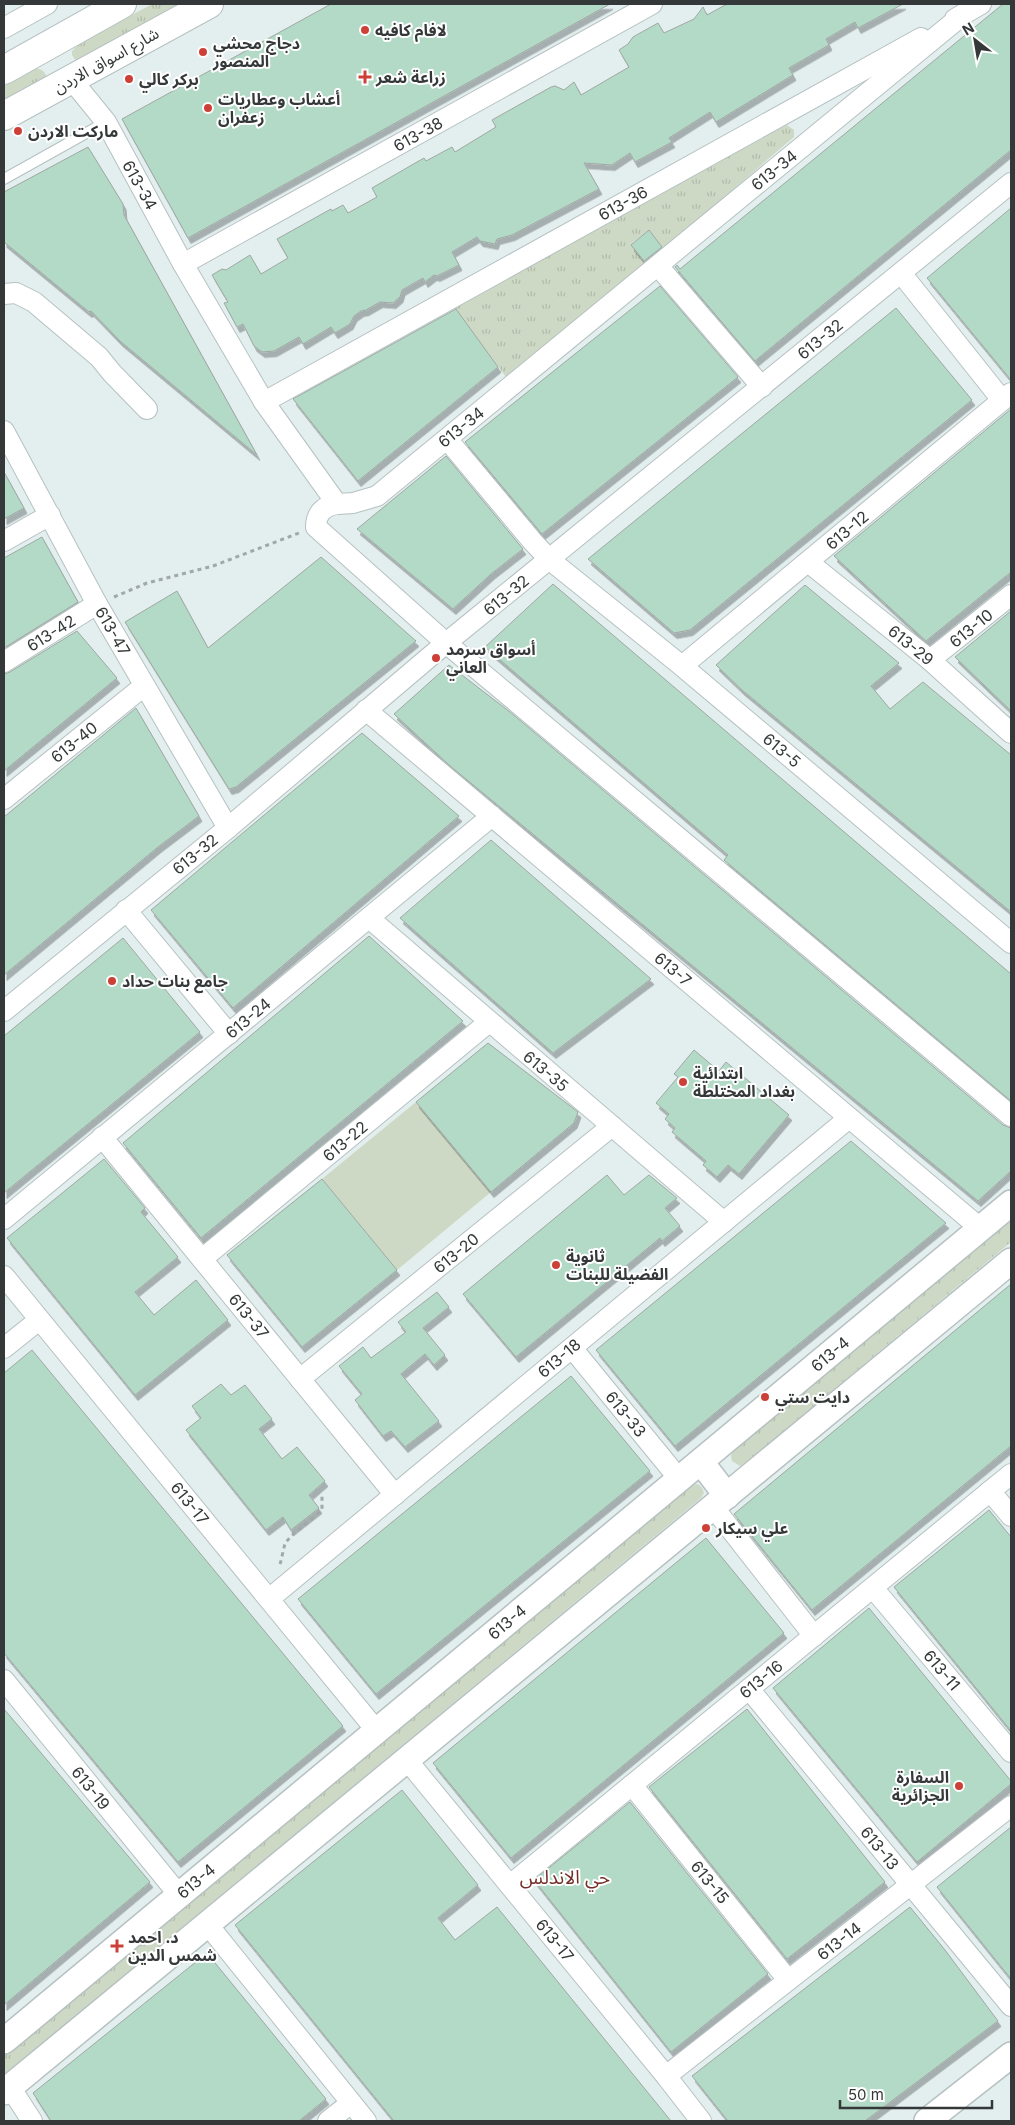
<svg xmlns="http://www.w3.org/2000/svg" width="1015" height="2125" viewBox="0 0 1015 2125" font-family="Inter,'Noto Sans Arabic',sans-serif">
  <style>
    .grass { fill: url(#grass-tufts) }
    .park { fill: #ced9c5 }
    .building { fill: #b3dac7; stroke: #9fa8a3; filter: url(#shadow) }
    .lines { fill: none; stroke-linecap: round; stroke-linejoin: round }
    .service-casing { stroke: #b6c1c1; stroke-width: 12 }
    .minor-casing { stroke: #b6c1c1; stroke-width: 22 }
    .tertiary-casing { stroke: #b6c1c1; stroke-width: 28 }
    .secondary-casing { stroke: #b6c1c1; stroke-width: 30 }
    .path { stroke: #a0a8a8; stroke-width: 3; stroke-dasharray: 4 4; stroke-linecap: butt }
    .service { stroke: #fff; stroke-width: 10 }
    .minor { stroke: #fff; stroke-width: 20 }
    .tertiary { stroke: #fff; stroke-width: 25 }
    .secondary { stroke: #fff; stroke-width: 28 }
    .poi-dot { fill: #cd4037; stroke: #fff; stroke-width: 2 }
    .labels { text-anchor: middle; stroke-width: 4; stroke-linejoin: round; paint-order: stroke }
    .poi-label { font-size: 16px; font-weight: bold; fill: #343838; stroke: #fff; text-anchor: start }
    .street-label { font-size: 16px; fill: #343838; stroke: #fff }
    .quarter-label { font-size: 19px; fill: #742e28; stroke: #fff }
  </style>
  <defs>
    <pattern id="grass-tufts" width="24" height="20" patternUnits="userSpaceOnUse" patternTransform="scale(1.25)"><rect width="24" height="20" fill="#ced9c5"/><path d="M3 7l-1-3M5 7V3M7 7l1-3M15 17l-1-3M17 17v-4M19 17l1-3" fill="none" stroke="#b2bbaa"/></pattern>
    <filter id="shadow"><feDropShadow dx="3" dy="5.5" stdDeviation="0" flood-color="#0004"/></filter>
  </defs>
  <rect width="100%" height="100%" fill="#e3eeee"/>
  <g class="grass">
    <polygon points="152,4 191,4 76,61 72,55 72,51 79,44"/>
    <path d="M36,68c8,2 10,5 11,12l-43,27v-21z"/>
    <polygon points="787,125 794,130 794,137 663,249 649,230 631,244 645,263 506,377 452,305"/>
    <polygon points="1011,1221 1011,1242 746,1462 740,1466 732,1461 731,1456 734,1450"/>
    <polygon points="698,1484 702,1488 704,1493 701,1498 4,2075 4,2053 692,1485"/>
  </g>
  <polygon class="park" points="416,1102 491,1192 397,1270 322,1179"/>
  <g class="building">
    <polygon points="331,4 610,4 188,238 122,119"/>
    <polygon points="727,4 903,4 858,28 855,22 826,39 829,45 789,68 793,75 716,122 710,112 669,138 672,142 635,162 630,153 612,165 584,163 599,189 512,235 497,239 495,244 480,241 477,237 452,252 459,265 437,276 434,275 425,282 423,278 402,290 400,297 393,303 380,302 366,310 361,311 354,316 350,324 335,333 331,327 303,344 299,337 274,351 262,352 254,346 243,324 237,327 224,303 228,302 212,275 222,269 226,270 250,255 261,274 288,258 277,239 331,209 332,211 343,205 348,213 377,197 372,188 424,158 426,161 452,147 455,152 496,127 492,120 551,87 555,86 564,90 574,82 581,95 629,67 619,50 628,44 633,37 658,23 664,33 694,19 703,7 707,15"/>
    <polygon points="1003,4 1011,4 1011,150 755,361 675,267 677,265 680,269"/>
    <polygon points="88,147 123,204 124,215 257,455 120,341 91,311 89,312 4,242 4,192"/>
    <polygon points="1011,208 1011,380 927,278"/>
    <polygon points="649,230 662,247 644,261 631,245"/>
    <polygon points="660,286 738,377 542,534 465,442"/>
    <polygon points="896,308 972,400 690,630 674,633 588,559"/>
    <polygon points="456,309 498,367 358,481 293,399"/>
    <polygon points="1011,409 1011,572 926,641 834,556"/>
    <polygon points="446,456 523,549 491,574 453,609 357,529"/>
    <polygon points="4,472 24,508 4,519"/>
    <polygon points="42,537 78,602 4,648 4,558"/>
    <polygon points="321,557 416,641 236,787 229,789 125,622 177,591 208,648"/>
    <polygon points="553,584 1011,974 1011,1101 724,860 728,855 485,647"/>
    <polygon points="805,585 899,663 871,686 890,709 923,682 1011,755 1011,912 742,690 716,665"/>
    <polygon points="1011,611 1011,711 955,657"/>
    <polygon points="77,631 117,678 4,771 4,674 10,672"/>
    <polygon points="449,665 510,712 1003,1125 1011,1128 1011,1171 978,1201 449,765 394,714"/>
    <polygon points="136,708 199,816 158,847 4,975 4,817"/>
    <polygon points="362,733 459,816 233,1008 151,910"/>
    <polygon points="491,840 651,979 553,1053 400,918"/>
    <polygon points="369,936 463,1021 201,1238 123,1143"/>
    <polygon points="123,938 200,1032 4,1193 4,1036"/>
    <polygon points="488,1043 578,1112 574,1123 491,1192 416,1102"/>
    <polygon points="694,1050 719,1071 726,1062 789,1115 739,1174 728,1165 717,1177 703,1165 706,1161 672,1132 675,1128 665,1119 669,1114 656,1103 678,1077 674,1074"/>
    <polygon points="851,1141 946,1223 675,1446 596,1350"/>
    <polygon points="104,1159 145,1208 141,1212 178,1257 135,1292 154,1315 196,1280 228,1320 135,1395 7,1238"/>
    <polygon points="607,1175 624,1195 649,1175 677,1198 665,1208 680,1226 662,1241 660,1238 516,1357 463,1294"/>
    <polygon points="322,1179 397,1270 302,1347 227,1255"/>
    <polygon points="1011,1284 1011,1446 812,1610 734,1514"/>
    <polygon points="437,1292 449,1307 423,1328 445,1355 434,1365 425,1354 401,1374 439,1421 405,1447 391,1431 383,1436 355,1400 362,1394 339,1366 363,1347 371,1358 406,1332 398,1322"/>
    <polygon points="32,1350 343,1726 178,1862 4,1653 4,1373"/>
    <polygon points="571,1376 650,1471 376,1694 298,1599"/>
    <polygon points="221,1384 231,1395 245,1385 272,1419 259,1429 282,1459 297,1447 325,1481 309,1495 319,1508 291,1530 283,1517 266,1530 186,1430 201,1418 192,1406"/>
    <polygon points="989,1510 1011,1537 1011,1731 894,1587"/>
    <polygon points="706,1538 784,1633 511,1858 433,1763"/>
    <polygon points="869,1608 1011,1781 1011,1784 917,1862 773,1688"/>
    <polygon points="4,1709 150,1882 4,2005"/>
    <polygon points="747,1709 885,1882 787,1959 649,1787"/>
    <polygon points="402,1790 478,1885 438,1918 455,1940 497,1907 671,2121 394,2121 235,1925"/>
    <polygon points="630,1802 768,1974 671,2052 534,1880"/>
    <polygon points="1011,1827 1011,1979 937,1887"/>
    <polygon points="910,1907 945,1950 998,2021 865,2121 728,2121 692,2076"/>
    <polygon points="207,1953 326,2099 299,2121 51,2121 33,2093"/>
  </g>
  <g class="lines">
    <g class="service-casing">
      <polyline id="service" points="4,179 106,122"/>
    </g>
    <g class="minor-casing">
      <g id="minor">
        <polyline points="955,19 981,4"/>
        <polyline points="4,28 47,4"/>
        <polyline points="71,79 106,122 183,264 264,402 337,504 353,503 377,496 965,13"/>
        <polyline points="183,264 652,4"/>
        <polyline points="658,266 762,387"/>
        <polyline points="901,273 1002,400"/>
        <polyline points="4,294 16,293 34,302 99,357 112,373 147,409"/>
        <polyline points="264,402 921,38"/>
        <polyline points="4,431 97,604 228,828"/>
        <polyline points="447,439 533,542 550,560 682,666 1011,943"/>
        <path d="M337,504c-13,2 -21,9 -21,23l130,116 565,473"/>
        <polyline points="4,541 50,515"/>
        <polyline points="808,562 930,660 1011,733"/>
        <polyline points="930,660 1011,595"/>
        <polyline points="4,662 97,604"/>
        <polyline points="682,666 1011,393"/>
        <polyline points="366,710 980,1228"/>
        <polyline points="4,799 144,686"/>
        <polyline points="126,910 229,1034"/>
        <polyline points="369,918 724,1222"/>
        <polyline points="4,1011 228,828 446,643 1011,183"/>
        <polyline points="102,1137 395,1495"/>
        <polyline points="4,1219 492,816"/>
        <polyline points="202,1259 489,1022"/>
        <polyline points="4,1276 376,1730"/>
        <polyline points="4,1348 39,1320"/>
        <polyline points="572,1348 680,1480"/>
        <polyline points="300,1379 612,1126"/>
        <polyline points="990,1491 1011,1516"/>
        <polyline points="714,1508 814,1636"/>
        <polyline points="873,1588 1011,1752"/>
        <polyline points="269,1599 849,1118"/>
        <polyline points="4,1680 179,1895"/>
        <polyline points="749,1689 1011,2006"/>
        <polyline points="407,1760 666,2076 701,2121"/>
        <polyline points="632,1785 788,1980"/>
        <polyline points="510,1885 1011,1474"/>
        <polyline points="208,1925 366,2121"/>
        <polyline points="666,2076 1011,1806"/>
        <polyline points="10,2087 32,2121"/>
        <polyline points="328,2121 351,2103"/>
      </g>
    </g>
    <g class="tertiary-casing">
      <g id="tertiary">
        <polyline points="701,1462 727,1496"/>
        <polyline points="4,2041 1011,1203"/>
        <polyline points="4,2092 1011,1261"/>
        <polyline points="927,2121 1011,2055"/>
      </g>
    </g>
    <g class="secondary-casing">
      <g id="secondary">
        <polyline points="4,70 122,4"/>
        <polyline points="4,116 209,4"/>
      </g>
    </g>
    <g class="path">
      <polyline points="114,597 147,583 213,566 299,533"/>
      <path d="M280,1564c2,-6 3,-14 5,-20 5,-10 28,-24 37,-35v-13"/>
    </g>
    <use href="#service" class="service"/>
    <use href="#minor" class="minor"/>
    <use href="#tertiary" class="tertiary"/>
    <use href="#secondary" class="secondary"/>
  </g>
  <g class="poi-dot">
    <circle cx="365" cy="30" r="5"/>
    <circle cx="203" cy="52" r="5"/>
    <path d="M362.5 69.5h5v5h5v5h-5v5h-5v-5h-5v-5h5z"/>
    <circle cx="129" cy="79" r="5"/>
    <circle cx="208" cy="108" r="5"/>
    <circle cx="18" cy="131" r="5"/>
    <circle cx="436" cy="658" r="5"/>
    <circle cx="112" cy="981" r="5"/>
    <circle cx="683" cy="1082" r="5"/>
    <circle cx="556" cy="1265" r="5"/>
    <circle cx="765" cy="1397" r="5"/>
    <circle cx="706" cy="1528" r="5"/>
    <circle cx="959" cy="1786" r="5"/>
    <path d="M114.5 1938.5h5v5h5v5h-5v5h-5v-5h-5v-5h5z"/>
  </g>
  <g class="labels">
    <g class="poi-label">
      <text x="375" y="36">لافام كافيه</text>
      <text x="213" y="49">دجاج محشي<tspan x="213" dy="18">المنصور</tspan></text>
      <text x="376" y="83">زراعة شعر</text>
      <text x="139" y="85">بركر كالي</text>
      <text x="218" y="105">أعشاب وعطاريات<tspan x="218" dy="18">زعفران</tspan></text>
      <text x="28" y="137">ماركت الاردن</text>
      <text x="446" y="655">أسواق سرمد<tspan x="446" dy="18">العاني</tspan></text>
      <text x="122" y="987">جامع بنات حداد</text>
      <text x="693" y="1079">ابتدائية<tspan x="693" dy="18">بغداد المختلطة</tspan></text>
      <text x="566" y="1262">ثانوية<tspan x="566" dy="18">الفضيلة للبنات</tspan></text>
      <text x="775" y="1403">دايت ستي</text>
      <text x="716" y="1534">علي سيكار</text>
      <text x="949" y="1783" text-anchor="end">السفارة<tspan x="949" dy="18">الجزائرية</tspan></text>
      <text x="128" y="1943">د. احمد<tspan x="128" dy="18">شمس الدين</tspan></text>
    </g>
    <g class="street-label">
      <text transform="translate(106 60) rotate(-29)" y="6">شارع اسواق الاردن</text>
      <text transform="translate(418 134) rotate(-29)" y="6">613-38</text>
      <text transform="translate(774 170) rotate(-39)" y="6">613-34</text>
      <text transform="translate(140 185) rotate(61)" y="6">613-34</text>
      <text transform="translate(623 203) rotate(-29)" y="6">613-36</text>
      <text transform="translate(820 339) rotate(-39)" y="6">613-32</text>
      <text transform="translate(461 427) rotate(-39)" y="6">613-34</text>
      <text transform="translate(847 530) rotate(-40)" y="6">613-12</text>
      <text transform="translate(506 595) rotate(-39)" y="6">613-32</text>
      <text transform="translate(971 628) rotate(-39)" y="6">613-10</text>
      <text transform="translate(113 631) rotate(60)" y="6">613-47</text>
      <text transform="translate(51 633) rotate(-32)" y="6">613-42</text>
      <text transform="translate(911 645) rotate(39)" y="6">613-29</text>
      <text transform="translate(74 742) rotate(-39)" y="6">613-40</text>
      <text transform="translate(782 750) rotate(40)" y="6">613-5</text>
      <text transform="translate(195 854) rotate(-39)" y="6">613-32</text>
      <text transform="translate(673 969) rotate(40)" y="6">613-7</text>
      <text transform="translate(248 1018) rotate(-40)" y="6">613-24</text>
      <text transform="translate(546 1071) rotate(40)" y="6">613-35</text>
      <text transform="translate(345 1141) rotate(-40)" y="6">613-22</text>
      <text transform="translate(456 1253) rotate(-39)" y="6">613-20</text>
      <text transform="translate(249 1316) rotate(51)" y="6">613-37</text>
      <text transform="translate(830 1354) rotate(-40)" y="6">613-4</text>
      <text transform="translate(559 1358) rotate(-40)" y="6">613-18</text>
      <text transform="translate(626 1414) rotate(51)" y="6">613-33</text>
      <text transform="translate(190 1503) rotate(51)" y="6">613-17</text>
      <text transform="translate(507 1622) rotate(-40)" y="6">613-4</text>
      <text transform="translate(942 1670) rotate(50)" y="6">613-11</text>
      <text transform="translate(761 1679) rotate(-39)" y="6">613-16</text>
      <text transform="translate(91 1788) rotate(51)" y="6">613-19</text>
      <text transform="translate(880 1848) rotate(51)" y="6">613-13</text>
      <text transform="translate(196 1881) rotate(-40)" y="6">613-4</text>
      <text transform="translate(710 1882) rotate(51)" y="6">613-15</text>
      <text transform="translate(555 1940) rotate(51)" y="6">613-17</text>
      <text transform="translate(839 1941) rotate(-38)" y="6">613-14</text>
    </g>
    <g class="quarter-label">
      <text x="565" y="1884">حي الاندلس</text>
    </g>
  </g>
  <rect width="1015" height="2125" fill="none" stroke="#343838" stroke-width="10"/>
  <g transform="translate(975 40) rotate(329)" stroke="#ffffff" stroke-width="4" paint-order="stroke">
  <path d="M0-4L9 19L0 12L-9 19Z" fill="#343838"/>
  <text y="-8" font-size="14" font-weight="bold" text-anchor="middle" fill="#343838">N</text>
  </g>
  <path d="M840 2100v8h152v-8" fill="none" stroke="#343838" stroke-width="2.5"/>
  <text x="848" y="2100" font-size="15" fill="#343838" stroke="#ffffff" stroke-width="4" paint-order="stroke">50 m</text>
</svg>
